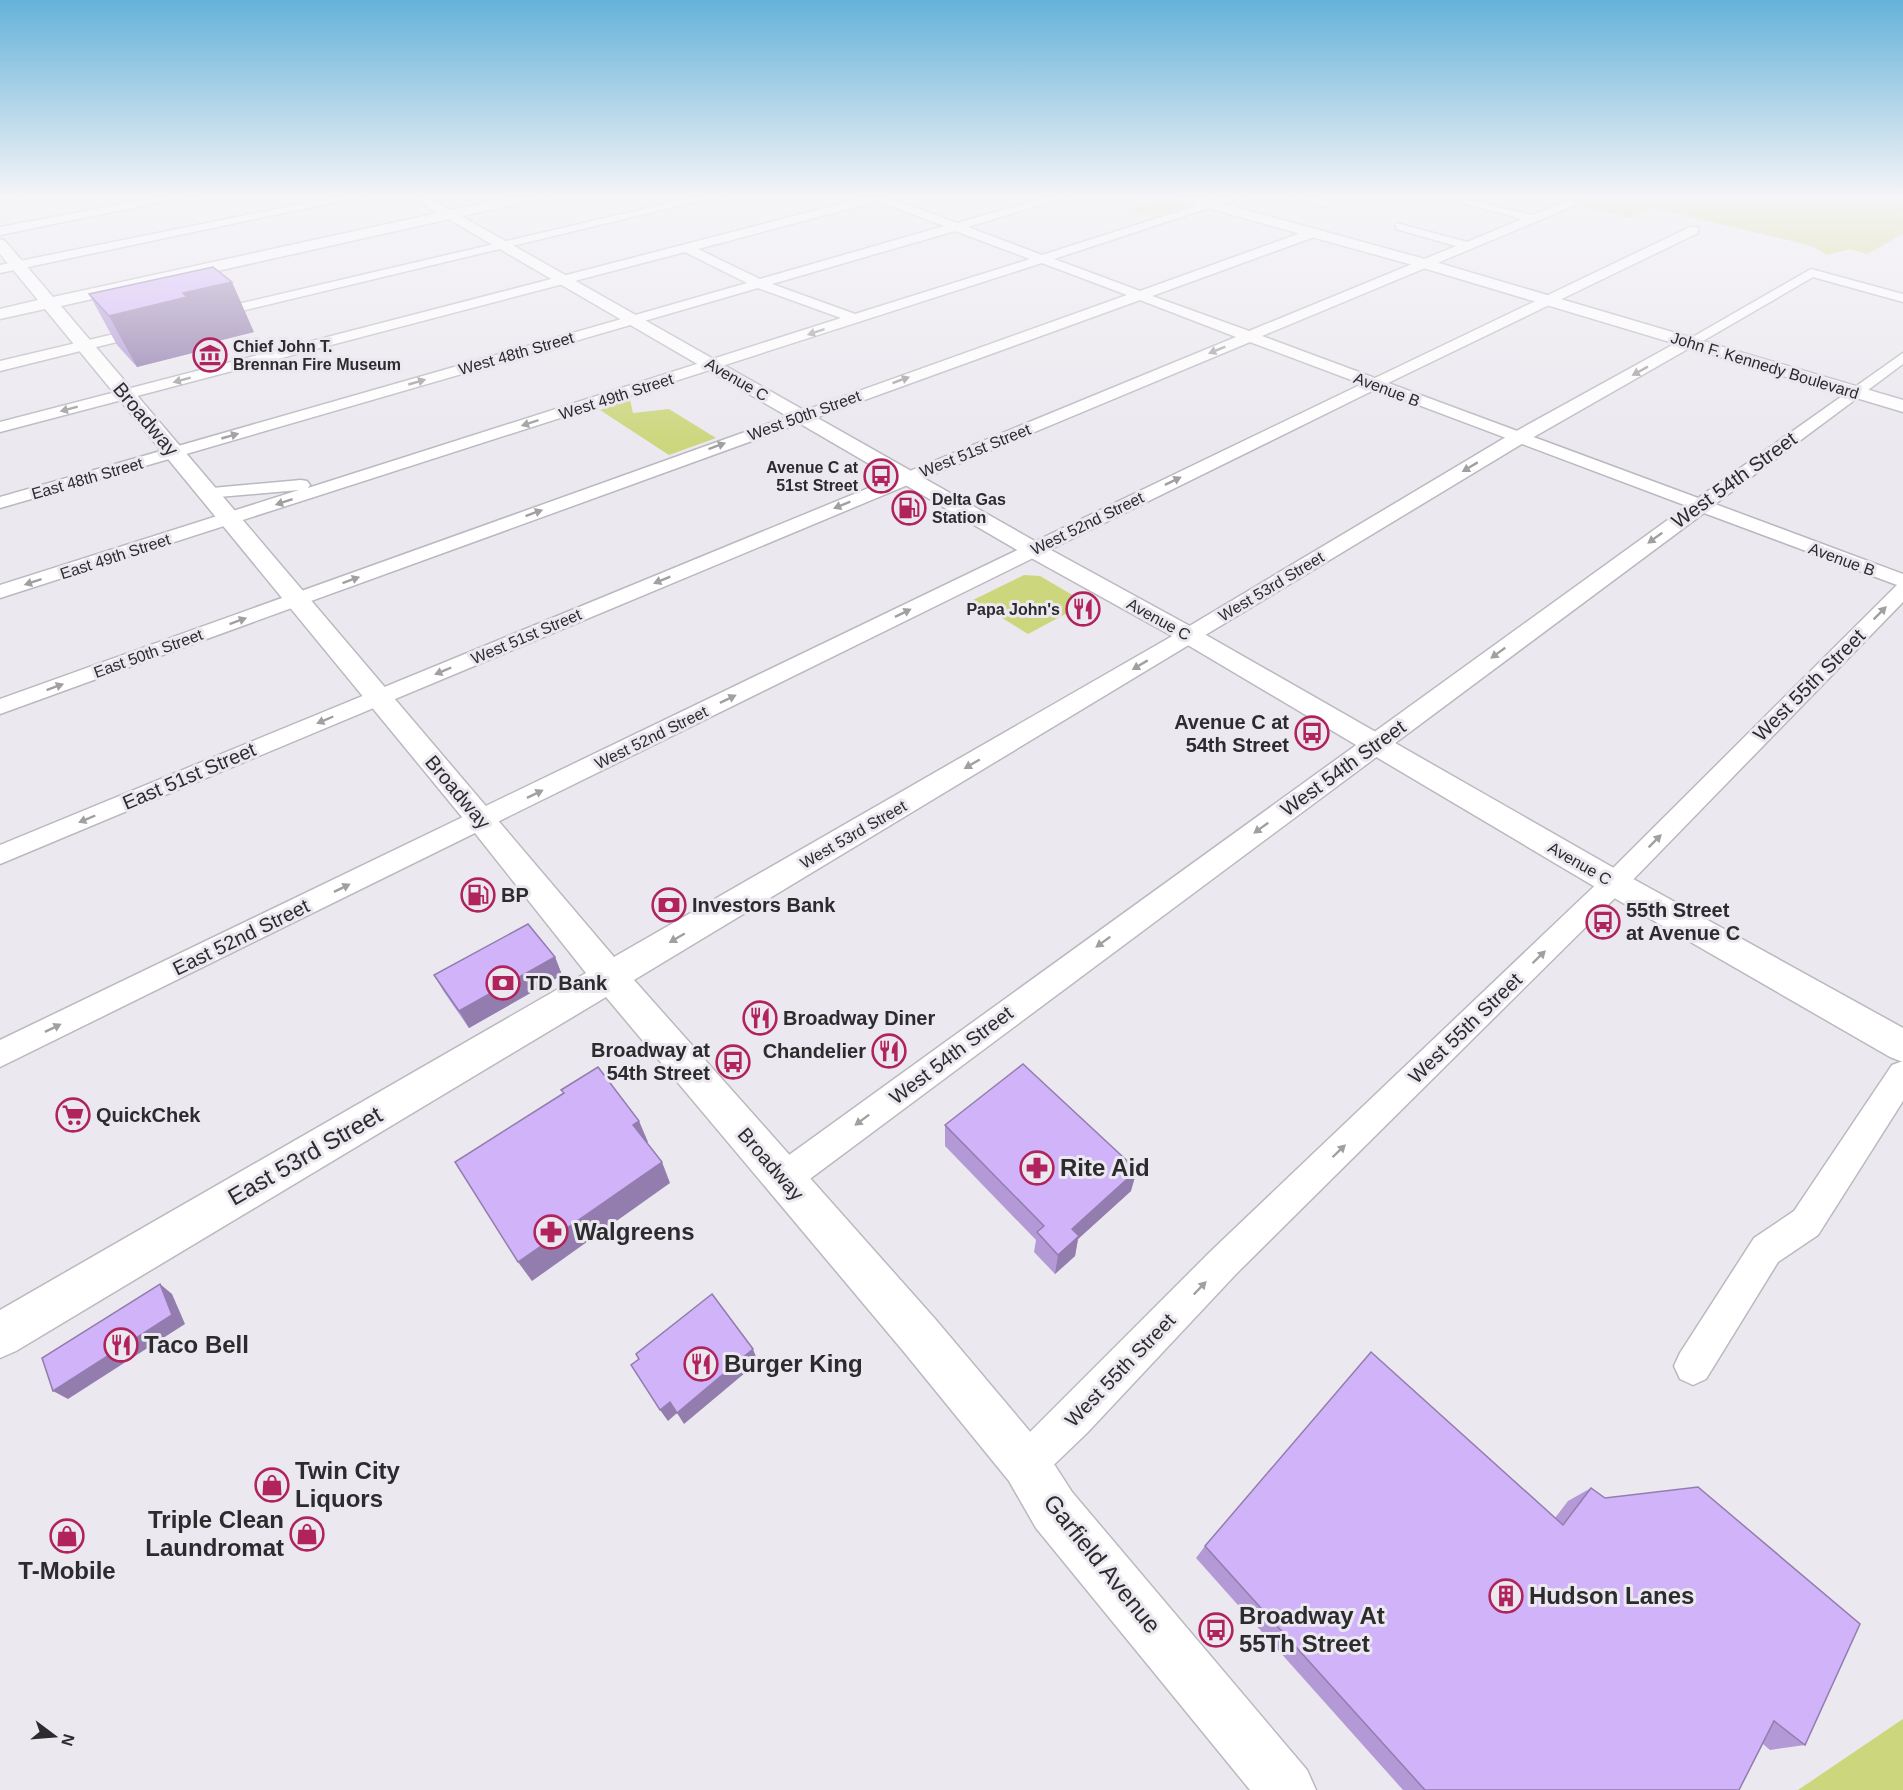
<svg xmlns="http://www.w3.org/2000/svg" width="1903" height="1790" viewBox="0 0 1903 1790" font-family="Helvetica,sans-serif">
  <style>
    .green { fill: #ccd67c }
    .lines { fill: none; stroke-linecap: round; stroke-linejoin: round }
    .minor-casing { stroke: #bbb8bf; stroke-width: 3 }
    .tertiary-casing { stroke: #bbb8bf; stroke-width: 3 }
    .secondary-casing { stroke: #bbb8bf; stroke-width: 3 }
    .primary-casing { stroke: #bbb8bf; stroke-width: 3 }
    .minor { fill: #fff; fill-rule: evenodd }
    .tertiary { fill: #fff; fill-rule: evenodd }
    .secondary { fill: #fff; fill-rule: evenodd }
    .primary { fill: #fff; fill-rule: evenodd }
    .wall { fill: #b39ad6 }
    .shaded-wall { fill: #927dae }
    .building { fill: #d0b3f9; stroke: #927dae; stroke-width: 1.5 }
    .oneway { fill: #a0a0a1 }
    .labels { text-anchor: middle; stroke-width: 6; stroke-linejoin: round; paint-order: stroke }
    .far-poi-label { font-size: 16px; font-weight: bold; fill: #2c2b2e; stroke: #ebe8ef; text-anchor: start }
    .far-street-label { font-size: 16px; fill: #2c2b2e; stroke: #ebe8ef }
    .street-label { font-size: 20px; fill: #2c2b2e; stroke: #ebe8ef }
    .poi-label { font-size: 20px; font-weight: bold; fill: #2c2b2e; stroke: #ebe8ef; text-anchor: start }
    .near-street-label { font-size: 24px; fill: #2c2b2e; stroke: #ebe8ef }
    .near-poi-label { font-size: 24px; font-weight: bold; fill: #2c2b2e; stroke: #ebe8ef; text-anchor: start }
  </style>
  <rect width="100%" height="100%" fill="#ebe8ef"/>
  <g class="green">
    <polygon points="1599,195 1903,195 1903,234 1867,254 1851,249 1827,255 1812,246 1653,208 1629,218 1582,206 1604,197"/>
    <polygon points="1166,199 1188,206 1152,217 1130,210"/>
    <polygon points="630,399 633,413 669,409 716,438 669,455 600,410"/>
    <polygon points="1024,575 1040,576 1086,603 1028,634 973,600"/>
    <polygon points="1903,1719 1903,1790 1798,1790"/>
  </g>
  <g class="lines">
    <g class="minor-casing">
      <g id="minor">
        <polygon points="0,195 19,195 0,200"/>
        <polygon points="171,195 195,195 0,235 0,227"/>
        <polygon points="345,195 368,195 0,273 0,265"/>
        <polygon points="703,195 724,195 208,319 201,315 208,311"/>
        <path d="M865,195h30l-5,3 67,25 96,-28h19l-104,32 74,28 188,-60h18l-194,64 86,32 169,-61h8v6l-165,60 97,35 207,-85 -60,-17v-6l71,19 55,-23 -59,-16v-4l69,16 35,-14h8v4l-37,16 -276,115 113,42 315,-151h8v6l-310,150 310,115 205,-145v11l-188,140 188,70v28l-280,288 -387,384 -149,159 -47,45 -14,6 -14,-6 -6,-14 6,-14 200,-200 393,-374 292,-291 -193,-72 -909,677 -12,4 -12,-4 -5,-11 5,-11 916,-662 -311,-117 -1376,678v-27l1362,-656 -112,-42 -1250,522v-19l1236,-508 -96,-37 -1140,414v-15l1127,-404 -85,-32 -1042,335v-13l299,-95 -92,8 -6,-1 -3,-4 3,-4 100,-9 6,1 3,4 -2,3 533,-170 -83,-30 -758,220v-11l747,-214 -62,-31 -685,180v-10l867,-225zM878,201l66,25 -184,53 -62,-30zM955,231l75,28 -175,55 -83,-30z"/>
        <polygon points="1288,195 1307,195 1333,204 1327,207"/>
        <polygon points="1811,269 1903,294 1903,302 1813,277 1696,345 1686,345 1684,342"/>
        <polygon points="148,326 153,327 153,333 0,371 0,361"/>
        <polygon points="1903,1061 1903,1101 1818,1235 1778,1262 1706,1379 1693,1385 1680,1379 1674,1366 1680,1353 1754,1238 1794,1211 1892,1065"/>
      </g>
    </g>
    <g class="tertiary-casing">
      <polygon id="tertiary" points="520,195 546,195 539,199 61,306 614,957 1181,631 1511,434 1685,338 1697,338 1700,342 1525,442 634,980 936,1320 1043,1447 1072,1492 1307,1770 1316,1790 1250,1790 1036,1528 1009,1481 904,1352 606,997 16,1351 0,1358 0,1310 586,973 471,828 45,309 0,319 0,309 38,300 0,254 0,239 5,241 53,297"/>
    </g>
    <g class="secondary-casing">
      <polygon id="secondary" points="407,195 424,195 1040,544 1199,631 1626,875 1903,1028 1903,1062 1890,1057 1602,891 1181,641 1024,554"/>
    </g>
    <g class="primary-casing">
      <polygon id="primary" points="1169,195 1192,195 1432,261 1903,400 1903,412 1420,267 1171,198"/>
    </g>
    <use href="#minor" class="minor"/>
    <use href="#tertiary" class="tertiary"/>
    <use href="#secondary" class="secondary"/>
    <use href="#primary" class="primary"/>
  </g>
  <g class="wall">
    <polygon points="89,294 254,332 210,343 212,348 137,367 117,345"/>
    <polygon points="555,957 562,975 469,1028 444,992 434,975"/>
    <polygon points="945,1125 1131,1191 1078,1239 1075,1256 1055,1274 1034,1252 1036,1240 945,1146"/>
    <polygon points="1591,1488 1805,1745 1770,1750 1763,1744 1739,1790 1403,1790 1196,1558 1205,1546 1555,1518 1568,1501"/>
  </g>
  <g class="shaded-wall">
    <polygon points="232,282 254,332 210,343 212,348 137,367 109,316 183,293"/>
    <polygon points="555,957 562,975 469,1028 459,1011"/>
    <polygon points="639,1121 648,1142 642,1146 633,1125"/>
    <polygon points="662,1162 670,1183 532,1281 518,1262"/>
    <polygon points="1137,1170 1131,1191 1078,1239 1075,1256 1055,1274 1058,1255 1072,1229"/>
    <polygon points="160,1284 172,1294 185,1324 68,1399 53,1391"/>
    <polygon points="753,1349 758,1362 684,1424 677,1413"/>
    <polygon points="670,1402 677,1413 668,1421 660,1410"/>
  </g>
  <g class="building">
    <polygon points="213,267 232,282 183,293 187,297 109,316 89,294"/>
    <polygon points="528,924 555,957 459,1011 434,975"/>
    <polygon points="1023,1064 1137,1170 1072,1229 1079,1236 1058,1255 1037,1232 1044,1226 945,1125"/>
    <polygon points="598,1067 639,1121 633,1125 662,1162 518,1262 455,1162 564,1093 561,1090"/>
    <polygon points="160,1284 172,1315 53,1391 42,1358"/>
    <polygon points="712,1294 753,1349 677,1413 670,1402 660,1410 631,1365 639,1359 636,1354"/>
    <polygon points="1371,1352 1563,1525 1591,1488 1605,1498 1698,1487 1860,1624 1805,1745 1774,1721 1739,1790 1425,1790 1205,1546"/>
  </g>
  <defs><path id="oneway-solid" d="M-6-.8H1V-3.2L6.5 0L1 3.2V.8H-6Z" transform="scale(1.5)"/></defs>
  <g class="oneway">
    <use href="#oneway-solid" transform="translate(816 332) rotate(162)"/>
    <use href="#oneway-solid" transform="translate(1217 350) rotate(158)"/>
    <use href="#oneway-solid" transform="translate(1640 371) rotate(151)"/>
    <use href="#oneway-solid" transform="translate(182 380) rotate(165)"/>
    <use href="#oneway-solid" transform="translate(901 380) rotate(-20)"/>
    <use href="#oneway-solid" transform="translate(417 382) rotate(-16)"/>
    <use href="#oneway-solid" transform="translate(69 409) rotate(165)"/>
    <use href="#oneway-solid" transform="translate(530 423) rotate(162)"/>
    <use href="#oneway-solid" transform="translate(230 436) rotate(-16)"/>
    <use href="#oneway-solid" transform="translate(717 446) rotate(-20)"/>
    <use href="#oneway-solid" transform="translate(1470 467) rotate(149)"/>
    <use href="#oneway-solid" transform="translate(1173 481) rotate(-26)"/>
    <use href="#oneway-solid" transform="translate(284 502) rotate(162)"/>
    <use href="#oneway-solid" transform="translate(842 505) rotate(158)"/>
    <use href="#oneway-solid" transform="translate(534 513) rotate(-20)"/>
    <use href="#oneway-solid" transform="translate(1655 538) rotate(144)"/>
    <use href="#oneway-solid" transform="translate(351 580) rotate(-20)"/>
    <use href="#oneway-solid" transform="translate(662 580) rotate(158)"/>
    <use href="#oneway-solid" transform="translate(33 582) rotate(162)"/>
    <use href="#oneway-solid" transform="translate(903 613) rotate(-26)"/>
    <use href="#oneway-solid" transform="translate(1880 613) rotate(-45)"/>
    <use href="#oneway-solid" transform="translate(238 621) rotate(-20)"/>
    <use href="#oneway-solid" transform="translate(1498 653) rotate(144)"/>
    <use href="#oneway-solid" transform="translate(1140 665) rotate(149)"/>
    <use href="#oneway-solid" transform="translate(443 671) rotate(157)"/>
    <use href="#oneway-solid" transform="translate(55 687) rotate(-20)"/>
    <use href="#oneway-solid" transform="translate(728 699) rotate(-26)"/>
    <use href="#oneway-solid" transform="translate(325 720) rotate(157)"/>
    <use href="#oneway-solid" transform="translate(972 764) rotate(150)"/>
    <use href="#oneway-solid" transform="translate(535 794) rotate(-26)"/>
    <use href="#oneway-solid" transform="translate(87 819) rotate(157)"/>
    <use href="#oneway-solid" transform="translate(1261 828) rotate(144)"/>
    <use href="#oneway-solid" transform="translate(1655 841) rotate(-45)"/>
    <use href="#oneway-solid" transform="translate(342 888) rotate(-26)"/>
    <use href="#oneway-solid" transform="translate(677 938) rotate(150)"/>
    <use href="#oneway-solid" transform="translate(1103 942) rotate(144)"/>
    <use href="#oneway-solid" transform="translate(1539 957) rotate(-44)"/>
    <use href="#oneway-solid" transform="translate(53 1028) rotate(-26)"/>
    <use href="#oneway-solid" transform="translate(862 1120) rotate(143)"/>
    <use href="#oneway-solid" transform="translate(1339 1151) rotate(-44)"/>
    <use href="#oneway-solid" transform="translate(1200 1288) rotate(-46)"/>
  </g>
  <linearGradient id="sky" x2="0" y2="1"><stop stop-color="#65b2d9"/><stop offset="0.44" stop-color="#f6f5f8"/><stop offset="1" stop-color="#f6f5f8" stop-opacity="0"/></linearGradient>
  <rect width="1903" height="446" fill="url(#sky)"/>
  <defs>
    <g id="museum-ring" transform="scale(1.725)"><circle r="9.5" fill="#ebe8ef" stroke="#b0235d" stroke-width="1.5"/><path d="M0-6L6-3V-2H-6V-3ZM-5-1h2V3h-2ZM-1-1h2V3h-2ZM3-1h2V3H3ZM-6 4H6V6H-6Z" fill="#b0235d"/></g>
    <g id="bus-ring" transform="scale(1.725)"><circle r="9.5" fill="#ebe8ef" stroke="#b0235d" stroke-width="1.5"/><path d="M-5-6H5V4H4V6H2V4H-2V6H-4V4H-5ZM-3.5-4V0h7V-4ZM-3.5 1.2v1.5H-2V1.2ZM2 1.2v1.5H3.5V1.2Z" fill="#b0235d"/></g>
    <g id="fuel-ring" transform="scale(1.725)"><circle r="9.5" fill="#ebe8ef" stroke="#b0235d" stroke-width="1.5"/><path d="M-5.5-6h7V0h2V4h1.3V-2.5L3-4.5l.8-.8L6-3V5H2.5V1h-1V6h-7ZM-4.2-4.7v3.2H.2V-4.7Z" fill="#b0235d"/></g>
    <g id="restaurant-ring" transform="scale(1.725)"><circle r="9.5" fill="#ebe8ef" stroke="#b0235d" stroke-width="1.5"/><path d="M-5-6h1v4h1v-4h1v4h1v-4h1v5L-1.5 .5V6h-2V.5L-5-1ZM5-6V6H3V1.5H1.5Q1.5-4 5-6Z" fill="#b0235d"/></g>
    <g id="bank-ring" transform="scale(1.725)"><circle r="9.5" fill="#ebe8ef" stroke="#b0235d" stroke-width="1.5"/><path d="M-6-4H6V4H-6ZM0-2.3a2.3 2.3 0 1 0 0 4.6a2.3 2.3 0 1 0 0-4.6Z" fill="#b0235d"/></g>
    <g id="supermarket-ring" transform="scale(1.725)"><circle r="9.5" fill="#ebe8ef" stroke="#b0235d" stroke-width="1.5"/><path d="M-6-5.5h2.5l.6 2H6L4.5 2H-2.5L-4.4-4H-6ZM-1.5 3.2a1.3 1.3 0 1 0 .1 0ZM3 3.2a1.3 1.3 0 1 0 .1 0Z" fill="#b0235d"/></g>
    <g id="pharmacy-ring" transform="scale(1.725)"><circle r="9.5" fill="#ebe8ef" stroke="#b0235d" stroke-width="1.5"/><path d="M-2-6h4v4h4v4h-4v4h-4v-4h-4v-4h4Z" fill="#b0235d"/></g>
    <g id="shop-ring" transform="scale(1.725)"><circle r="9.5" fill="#ebe8ef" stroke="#b0235d" stroke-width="1.5"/><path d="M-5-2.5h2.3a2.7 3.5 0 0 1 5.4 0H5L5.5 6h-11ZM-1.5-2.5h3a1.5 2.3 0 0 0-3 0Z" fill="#b0235d"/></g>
    <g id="building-ring" transform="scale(1.725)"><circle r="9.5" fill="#ebe8ef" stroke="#b0235d" stroke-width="1.5"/><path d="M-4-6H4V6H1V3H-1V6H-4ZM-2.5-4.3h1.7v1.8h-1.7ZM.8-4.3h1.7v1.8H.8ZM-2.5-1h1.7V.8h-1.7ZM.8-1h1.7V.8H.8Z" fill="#b0235d"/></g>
  </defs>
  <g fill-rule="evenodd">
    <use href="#museum-ring" x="210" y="355"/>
    <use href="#bus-ring" x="881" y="476"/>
    <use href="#fuel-ring" x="909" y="508"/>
    <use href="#restaurant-ring" x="1083" y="609"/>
    <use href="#bus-ring" x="1312" y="733"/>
    <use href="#fuel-ring" x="478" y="895"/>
    <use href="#bank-ring" x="669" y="905"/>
    <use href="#bus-ring" x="1603" y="922"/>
    <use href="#bank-ring" x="503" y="983"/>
    <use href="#restaurant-ring" x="760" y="1018"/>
    <use href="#restaurant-ring" x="889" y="1051"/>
    <use href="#bus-ring" x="733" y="1062"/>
    <use href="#supermarket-ring" x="73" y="1115"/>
    <use href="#pharmacy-ring" x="1037" y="1168"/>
    <use href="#pharmacy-ring" x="551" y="1232"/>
    <use href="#restaurant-ring" x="121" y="1345"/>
    <use href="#restaurant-ring" x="701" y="1364"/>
    <use href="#shop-ring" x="272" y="1485"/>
    <use href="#shop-ring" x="307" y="1534"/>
    <use href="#shop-ring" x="67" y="1536"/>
    <use href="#building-ring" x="1506" y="1596"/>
    <use href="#bus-ring" x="1216" y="1630"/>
  </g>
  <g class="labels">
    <g class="far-poi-label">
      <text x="233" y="352">Chief John T.<tspan x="233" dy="18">Brennan Fire Museum</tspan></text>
      <text x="858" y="473" text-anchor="end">Avenue C at<tspan x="858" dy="18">51st Street</tspan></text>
      <text x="932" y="505">Delta Gas<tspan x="932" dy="18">Station</tspan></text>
      <text x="1060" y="615" text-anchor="end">Papa John's</text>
    </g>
    <g class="far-street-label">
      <text transform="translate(516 353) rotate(-16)" y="6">West 48th Street</text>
      <text transform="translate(1765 365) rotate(17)" y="6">John F. Kennedy Boulevard</text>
      <text transform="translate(737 379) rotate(30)" y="6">Avenue C</text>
      <text transform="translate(1387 389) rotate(21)" y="6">Avenue B</text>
      <text transform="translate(616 396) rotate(-18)" y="6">West 49th Street</text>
      <text transform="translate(804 415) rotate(-20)" y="6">West 50th Street</text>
      <text transform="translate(975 450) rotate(-22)" y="6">West 51st Street</text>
      <text transform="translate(87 478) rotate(-16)" y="6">East 48th Street</text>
      <text transform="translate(1087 523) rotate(-26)" y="6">West 52nd Street</text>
      <text transform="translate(115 556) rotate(-18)" y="6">East 49th Street</text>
      <text transform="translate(1842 559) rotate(20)" y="6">Avenue B</text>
      <text transform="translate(1271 586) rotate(-31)" y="6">West 53rd Street</text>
      <text transform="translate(1159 619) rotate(29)" y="6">Avenue C</text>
      <text transform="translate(526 636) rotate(-23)" y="6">West 51st Street</text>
      <text transform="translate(148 653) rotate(-20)" y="6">East 50th Street</text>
      <text transform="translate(651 737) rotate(-26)" y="6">West 52nd Street</text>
      <text transform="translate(853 834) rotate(-30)" y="6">West 53rd Street</text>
      <text transform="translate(1580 863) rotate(30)" y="6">Avenue C</text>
    </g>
    <g class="street-label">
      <text transform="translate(146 419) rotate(50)" y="7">Broadway</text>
      <text transform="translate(1734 480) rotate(-36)" y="7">West 54th Street</text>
      <text transform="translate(1809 685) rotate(-45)" y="7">West 55th Street</text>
      <text transform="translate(1343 768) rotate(-36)" y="7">West 54th Street</text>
      <text transform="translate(189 776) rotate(-23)" y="7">East 51st Street</text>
      <text transform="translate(458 792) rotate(50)" y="7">Broadway</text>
      <text transform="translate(241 937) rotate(-26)" y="7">East 52nd Street</text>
      <text transform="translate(1465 1028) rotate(-44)" y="7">West 55th Street</text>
      <text transform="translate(951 1055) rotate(-37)" y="7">West 54th Street</text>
      <text transform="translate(771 1164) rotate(49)" y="7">Broadway</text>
      <text transform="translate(1120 1370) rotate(-46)" y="7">West 55th Street</text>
    </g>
    <g class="poi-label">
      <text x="1289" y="729" text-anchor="end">Avenue C at<tspan x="1289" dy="23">54th Street</tspan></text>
      <text x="501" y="902">BP</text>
      <text x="692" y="912">Investors Bank</text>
      <text x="1626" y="917">55th Street<tspan x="1626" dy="23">at Avenue C</tspan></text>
      <text x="526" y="990">TD Bank</text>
      <text x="783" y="1025">Broadway Diner</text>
      <text x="710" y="1057" text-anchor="end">Broadway at<tspan x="710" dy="23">54th Street</tspan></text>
      <text x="866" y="1058" text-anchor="end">Chandelier</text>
      <text x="96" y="1122">QuickChek</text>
    </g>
    <g class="near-street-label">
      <text transform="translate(305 1156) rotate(-30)" y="8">East 53rd Street</text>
      <text transform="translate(1102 1564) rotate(51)" y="8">Garfield Avenue</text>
    </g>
    <g class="near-poi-label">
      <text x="1060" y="1176">Rite Aid</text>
      <text x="574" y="1240">Walgreens</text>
      <text x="144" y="1353">Taco Bell</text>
      <text x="724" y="1372">Burger King</text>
      <text x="295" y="1479">Twin City<tspan x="295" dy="28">Liquors</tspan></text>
      <text x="284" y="1528" text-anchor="end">Triple Clean<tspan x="284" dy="28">Laundromat</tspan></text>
      <text x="67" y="1579" text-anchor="middle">T-Mobile</text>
      <text x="1529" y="1604">Hudson Lanes</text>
      <text x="1239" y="1624">Broadway At<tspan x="1239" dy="28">55Th Street</tspan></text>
    </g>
  </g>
  <g transform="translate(54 1736) rotate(106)" stroke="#ebe8ef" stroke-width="4.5" paint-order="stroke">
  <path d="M0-4.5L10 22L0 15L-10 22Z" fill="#2c2b2e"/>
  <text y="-9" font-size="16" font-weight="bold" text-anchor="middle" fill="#2c2b2e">N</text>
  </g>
</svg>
